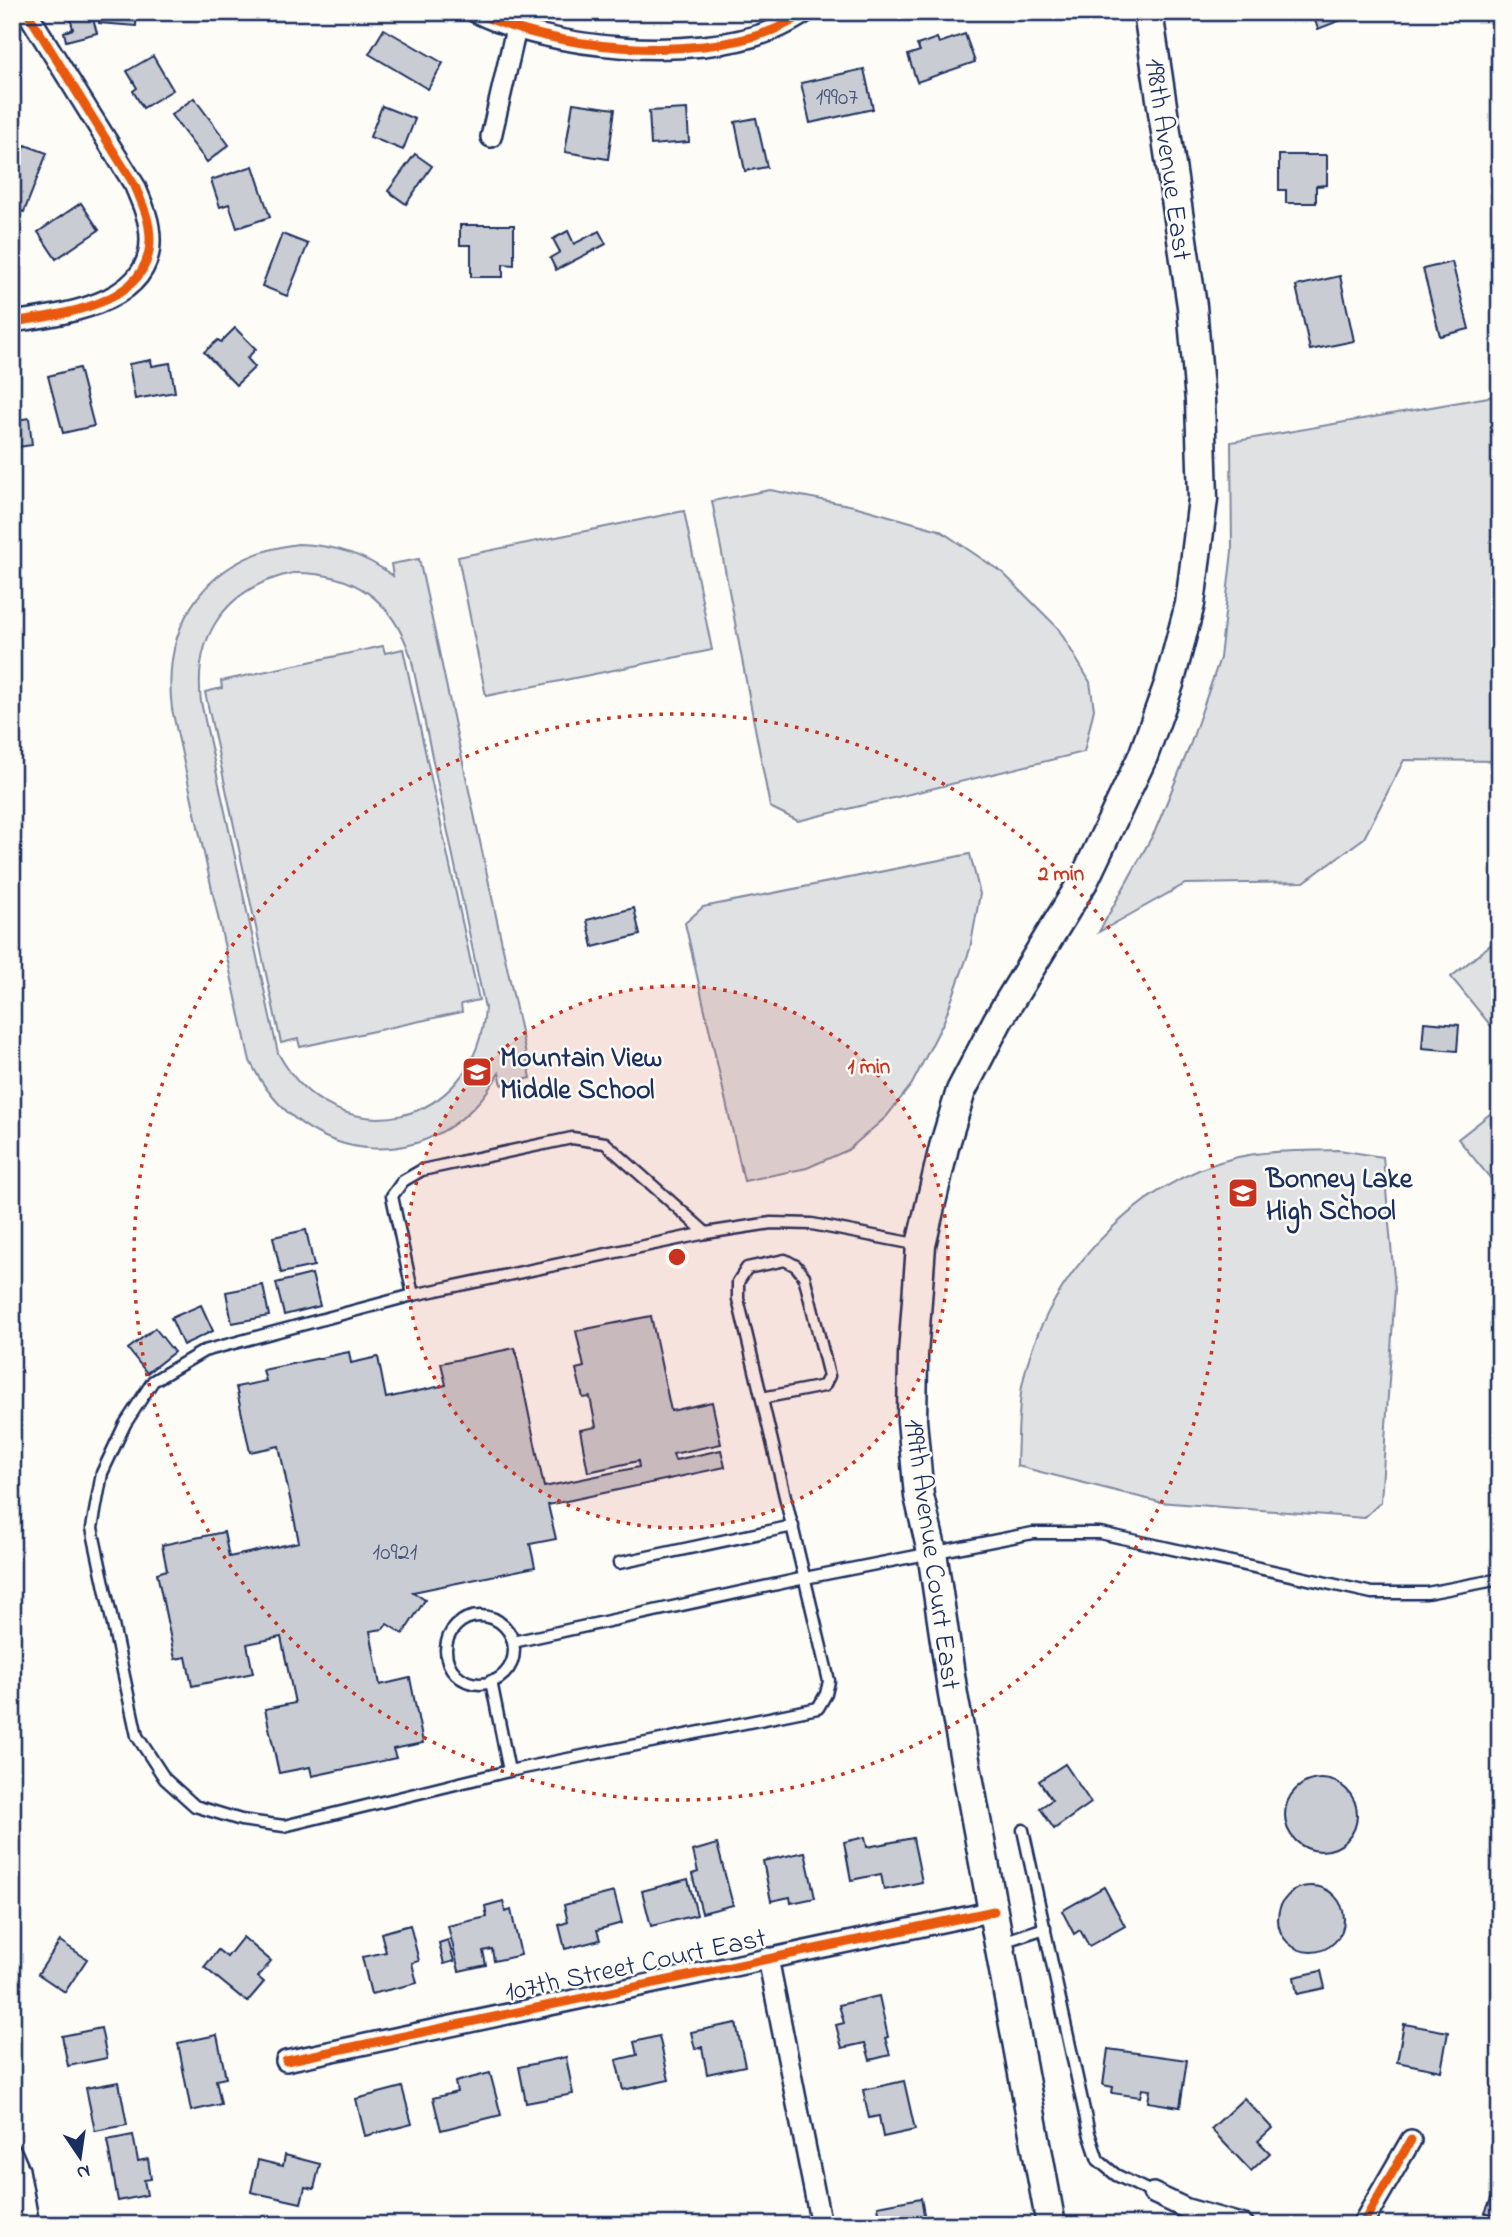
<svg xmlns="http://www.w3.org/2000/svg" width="1512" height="2237" viewBox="0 0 1512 2237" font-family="'Indie Flower',sans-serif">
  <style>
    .green { fill: #e0e1e3; stroke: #7e88a0; stroke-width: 2; fill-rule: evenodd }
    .building { fill: #c9ccd3; stroke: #1b2f5e; stroke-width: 2 }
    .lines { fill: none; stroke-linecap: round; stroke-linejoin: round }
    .lane-casing { stroke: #1b2f5e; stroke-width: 15 }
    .street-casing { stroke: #1b2f5e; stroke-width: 24 }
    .secondary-casing { stroke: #1b2f5e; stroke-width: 33 }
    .lane { stroke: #fdfcf7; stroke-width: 10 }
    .street { stroke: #fdfcf7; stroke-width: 19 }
    .secondary { stroke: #fdfcf7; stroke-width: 28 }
    .cycleway-casing { stroke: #fdfcf7; stroke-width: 13 }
    .cycleway { stroke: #e8590c; stroke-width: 9 }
    .ring { fill: none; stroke: #c8321e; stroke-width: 3.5; stroke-dasharray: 3.5 7 }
    .labels { text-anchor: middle; stroke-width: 5; stroke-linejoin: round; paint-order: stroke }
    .number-label { font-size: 24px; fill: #46567b }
    .street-label { font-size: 28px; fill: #1b2f5e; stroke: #fdfcf7 }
    .poi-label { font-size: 28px; font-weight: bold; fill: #1b2f5e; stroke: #fdfcf7; text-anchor: start }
    .centre { fill: #c8321e; stroke: #fdfcf7; stroke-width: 3.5 }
    .ring-label { font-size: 21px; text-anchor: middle; font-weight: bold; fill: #c8321e; stroke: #fdfcf7; stroke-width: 5; stroke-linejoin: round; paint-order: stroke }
  </style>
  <rect width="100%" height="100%" fill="#fdfcf7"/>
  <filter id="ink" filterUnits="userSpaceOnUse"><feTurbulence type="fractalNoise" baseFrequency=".0143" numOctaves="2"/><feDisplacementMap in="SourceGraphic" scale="14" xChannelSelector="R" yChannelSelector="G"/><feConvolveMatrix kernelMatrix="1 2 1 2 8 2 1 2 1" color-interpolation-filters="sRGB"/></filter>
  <g filter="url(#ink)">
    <g class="green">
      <polygon points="1500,395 1500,761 1404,760 1364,838 1304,882 1185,884 1099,932 1155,831 1189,748 1220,658 1232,551 1231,442"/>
      <polygon points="770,490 854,506 939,530 1003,573 1058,628 1090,682 1094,709 1084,752 798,821 770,807 712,501"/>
      <polygon points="684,511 712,650 486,696 458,557"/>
      <path d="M298,544c36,1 66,10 95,32l-2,-12 28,-5 112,519 -29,7 -3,-12c-60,107 -196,98 -249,-12l-78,-352c-11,-88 37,-154 126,-165zM293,573c61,-1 99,26 118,84l74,351c-8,121 -150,151 -207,45l-77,-351c-8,-68 26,-115 92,-129z"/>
      <polygon points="383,646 385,653 403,649 479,1000 461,1004 462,1012 300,1047 298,1039 281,1043 205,692 222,688 221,681"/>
      <polygon points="970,854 980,894 970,949 944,1021 912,1084 886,1117 848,1150 807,1168 744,1181 685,923 703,907"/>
      <polygon points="1500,937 1500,1037 1451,977"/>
      <polygon points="1500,1106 1500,1190 1458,1139"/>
      <path d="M1339,1150l44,7 12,132 -14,213 -17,16 -205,-16 -142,-36c1,-26 1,-54 5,-80 19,-103 112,-205 216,-229 33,-7 67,-6 101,-7z"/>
    </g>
    <g class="building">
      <polygon points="73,12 91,12 97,33 66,41 64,32 73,29 69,13"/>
      <polygon points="100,12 137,12 136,26 99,23"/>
      <polygon points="1312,12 1347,12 1349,17 1318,29"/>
      <polygon points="384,29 443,63 428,89 369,54"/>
      <polygon points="965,34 975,62 917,82 908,55 920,51 917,45 937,38 939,43"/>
      <polygon points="153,56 173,90 143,108 133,91 137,88 127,71"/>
      <polygon points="864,69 873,109 810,123 801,83"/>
      <polygon points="194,98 229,145 207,162 171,115"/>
      <polygon points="573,103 615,109 608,159 565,152"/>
      <polygon points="382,106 415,119 403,150 370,137"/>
      <polygon points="687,109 689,142 651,145 649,111"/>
      <polygon points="756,118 767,167 745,171 735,122"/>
      <polygon points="25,145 47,153 24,212 12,208 12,180"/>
      <polygon points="415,154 432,166 406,204 388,191"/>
      <polygon points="1279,155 1327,155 1327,185 1316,186 1316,203 1286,203 1286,190 1279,190"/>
      <polygon points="253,166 270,217 237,228 229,204 220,207 211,180"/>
      <polygon points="81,203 99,230 56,259 38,232"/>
      <polygon points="460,225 514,225 514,265 503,264 503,277 471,277 471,245 460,245"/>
      <polygon points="568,231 574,244 599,231 606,244 556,270 550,258 560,252 553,239"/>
      <polygon points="282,234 308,244 287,296 262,286"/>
      <polygon points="1452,262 1469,329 1440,336 1423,269"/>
      <polygon points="1340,276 1354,341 1310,350 1296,286"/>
      <polygon points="235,328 256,349 247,358 255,367 236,385 204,352 218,340 221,342"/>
      <polygon points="151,360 152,366 170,363 175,392 135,399 129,364"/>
      <polygon points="79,368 94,426 63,433 48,376"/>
      <polygon points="29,418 32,445 12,448 12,421"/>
      <polygon points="634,908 640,935 593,947 587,920"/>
      <polygon points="1424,1022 1459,1025 1457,1051 1422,1048"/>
      <polygon points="306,1230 314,1266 281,1273 273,1237"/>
      <polygon points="312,1274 320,1306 284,1315 276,1283"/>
      <polygon points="263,1285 269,1316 232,1323 226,1292"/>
      <polygon points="201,1305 213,1331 183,1345 171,1318"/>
      <polygon points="651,1316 671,1411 712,1402 721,1444 673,1454 675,1460 721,1450 725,1467 548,1505 556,1539 530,1544 535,1567 413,1592 425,1600 403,1634 387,1624 383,1629 370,1631 380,1685 410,1678 423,1743 393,1749 396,1758 312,1776 310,1767 279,1773 265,1709 295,1703 281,1637 247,1644 253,1673 192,1686 186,1657 175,1659 157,1573 167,1570 162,1545 224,1532 229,1557 299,1542 279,1446 250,1452 236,1387 266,1381 263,1370 349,1352 351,1363 378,1357 386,1398 446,1385 441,1363 515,1348 544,1487 639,1467 638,1461 588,1472 580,1430 596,1427 590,1397 583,1398 576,1369 584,1367 576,1331"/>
      <polygon points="155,1328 174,1352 147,1373 128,1349"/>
      <polygon points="1065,1764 1091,1803 1054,1829 1040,1808 1052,1800 1039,1781"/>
      <circle cx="1321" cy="1815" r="36"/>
      <polygon points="865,1837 867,1847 913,1838 922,1882 884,1890 881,1874 851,1880 844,1842"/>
      <polygon points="717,1844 733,1905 702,1913 692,1874 698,1872 693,1851"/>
      <polygon points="805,1852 815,1898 791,1903 790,1897 771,1901 763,1861"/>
      <polygon points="688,1879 697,1915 651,1926 642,1891"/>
      <circle cx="1311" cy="1919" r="33"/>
      <polygon points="1104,1887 1125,1926 1089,1946 1080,1930 1074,1934 1062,1911"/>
      <polygon points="614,1892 622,1923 597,1930 600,1940 565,1949 559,1925 568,1922 564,1905"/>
      <polygon points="503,1901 505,1912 511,1910 521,1955 494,1961 492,1949 483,1951 486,1965 459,1971 448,1926 487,1917 485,1906"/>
      <polygon points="410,1925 419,1961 412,1963 417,1983 371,1994 362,1957 386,1952 381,1933"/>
      <polygon points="243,1937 271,1961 258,1977 264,1982 247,2002 204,1967 218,1950 227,1957"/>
      <polygon points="448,1940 454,1961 444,1964 439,1943"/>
      <polygon points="60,1941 87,1959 65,1992 38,1974"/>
      <polygon points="1321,1971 1325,1988 1297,1994 1294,1977"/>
      <polygon points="879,1996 888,2037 885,2038 890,2055 870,2060 865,2043 842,2048 836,2025 844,2023 839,2005"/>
      <polygon points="736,2023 745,2066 707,2074 702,2047 695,2049 691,2032"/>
      <polygon points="1404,2024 1448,2032 1441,2071 1397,2062"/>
      <polygon points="101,2028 107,2058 68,2066 62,2036"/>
      <polygon points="217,2035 226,2078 216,2080 221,2104 191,2111 178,2043"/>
      <polygon points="659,2036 669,2080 623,2090 616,2060 637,2055 634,2042"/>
      <polygon points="1108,2049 1187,2060 1180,2107 1148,2102 1150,2090 1142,2089 1140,2097 1112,2093 1113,2087 1103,2085"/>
      <polygon points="566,2057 573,2094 526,2103 519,2067"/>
      <polygon points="490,2073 501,2115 441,2130 433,2098 457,2092 455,2082"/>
      <polygon points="904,2081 915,2130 883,2137 879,2116 869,2118 863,2090"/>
      <polygon points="119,2082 127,2125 95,2131 86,2088"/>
      <polygon points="402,2087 412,2124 365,2136 356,2099"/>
      <polygon points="1244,2098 1272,2128 1258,2141 1270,2153 1251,2171 1211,2129"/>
      <polygon points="133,2135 138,2161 148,2159 151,2179 144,2180 147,2195 118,2201 107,2140"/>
      <polygon points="285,2155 320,2164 314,2189 305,2187 301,2203 251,2192 258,2160 283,2166"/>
      <polygon points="1498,2182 1500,2183 1500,2225 1497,2225 1499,2218 1485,2213"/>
      <polygon points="921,2198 925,2220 917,2221 918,2225 881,2225 878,2206"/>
    </g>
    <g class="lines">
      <g class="lane-casing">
        <g id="lane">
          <polyline points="413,1295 392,1196 403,1181 422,1170 572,1138 605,1143 706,1233"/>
          <polyline points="1500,1382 1500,1445"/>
          <polyline points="762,1398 824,1386 829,1376 804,1276 796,1266 785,1260 747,1268 738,1282 738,1299 829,1681 826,1694 818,1708 509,1771 284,1826 241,1820 195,1806 165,1779 137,1736 92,1528 102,1473 125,1424 153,1381 204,1351 413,1295 706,1233 771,1223 812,1224 920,1245"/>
          <polyline points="619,1563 793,1526"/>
          <circle cx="480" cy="1650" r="34"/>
          <polyline points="513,1642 805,1578 1033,1533 1100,1533 1372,1593 1427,1593 1500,1579"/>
          <polyline points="491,1681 509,1771"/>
          <polyline points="1023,1830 1089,2133 1098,2160 1116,2175 1153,2193"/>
          <polyline points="1002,1942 1045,1928"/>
        </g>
      </g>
      <g class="street-casing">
        <g id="street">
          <path d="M475,12c76,38 219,50 298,18 12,-5 23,-11 33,-18"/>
          <polyline points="491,137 516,29"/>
          <path d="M12,322c55,-8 149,-19 137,-95 -2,-15 -9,-28 -14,-41l-108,-174"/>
          <polyline points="768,1958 821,2225"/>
          <polyline points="286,2061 994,1911"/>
          <polyline points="12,2154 19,2170 29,2225"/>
          <polyline points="1153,2193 1187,2209 1244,2225"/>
          <polyline points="1362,2225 1411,2140"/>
        </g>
      </g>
      <g class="secondary-casing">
        <polyline id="secondary" points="1051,2225 953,1695 932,1552 919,1496 912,1420 913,1355 921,1245 944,1147 961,1091 998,1020 1084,880 1143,756 1169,684 1190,604 1203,499 1200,401 1192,306 1148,12"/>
      </g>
      <use href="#lane" class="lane"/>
      <use href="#street" class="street"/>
      <use href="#secondary" class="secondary"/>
      <g class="cycleway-casing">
        <g id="cycleway">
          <path d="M475,12c76,38 219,50 298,18 12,-5 23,-11 33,-18"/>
          <path d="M12,322c55,-8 149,-19 137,-95 -2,-15 -9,-28 -14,-41l-108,-174"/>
          <polyline points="286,2061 994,1911"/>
          <polyline points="1362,2225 1411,2140"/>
        </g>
      </g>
      <use href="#cycleway" class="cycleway"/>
    </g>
  </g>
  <circle cx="677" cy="1257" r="271" fill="#c8321e" fill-opacity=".12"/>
  <g class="ring">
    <circle cx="677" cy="1257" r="271"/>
    <circle cx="677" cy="1257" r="543"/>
  </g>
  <defs>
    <g id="school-square" transform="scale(1.575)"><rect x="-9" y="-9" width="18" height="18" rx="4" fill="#c8321e" stroke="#fdfcf7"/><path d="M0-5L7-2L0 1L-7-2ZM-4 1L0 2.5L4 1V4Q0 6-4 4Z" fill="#fff"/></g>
  </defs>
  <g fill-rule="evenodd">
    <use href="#school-square" x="477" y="1072"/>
    <use href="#school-square" x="1243" y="1193"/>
  </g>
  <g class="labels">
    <g class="number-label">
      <text x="837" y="104">19907</text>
      <text x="395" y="1559">10921</text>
    </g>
    <g class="street-label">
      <text transform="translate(1170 159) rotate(82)" y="10">198th Avenue East</text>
      <text transform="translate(934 1554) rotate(82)" y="10">199th Avenue Court East</text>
      <text transform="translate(635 1963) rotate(-12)" y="10">107th Street Court East</text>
    </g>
    <g class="poi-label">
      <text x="500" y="1066">Mountain View<tspan x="500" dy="32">Middle School</tspan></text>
      <text x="1266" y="1187">Bonney Lake<tspan x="1266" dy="32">High School</tspan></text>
    </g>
  </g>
  <circle cx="677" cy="1257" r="10" class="centre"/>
  <g class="ring-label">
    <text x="1061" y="880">2 min</text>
    <text x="869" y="1073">1 min</text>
  </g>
  <rect width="1512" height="2237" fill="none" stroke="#fdfcf7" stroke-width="42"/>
  <rect x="21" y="21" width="1470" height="2195" fill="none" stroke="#1b2f5e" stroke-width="2.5" filter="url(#ink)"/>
  <g transform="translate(80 2157) rotate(167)" stroke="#fdfcf7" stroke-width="5" paint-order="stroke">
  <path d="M0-5L12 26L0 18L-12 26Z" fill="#1b2f5e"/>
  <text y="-10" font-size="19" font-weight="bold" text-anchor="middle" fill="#1b2f5e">N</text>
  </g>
</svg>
